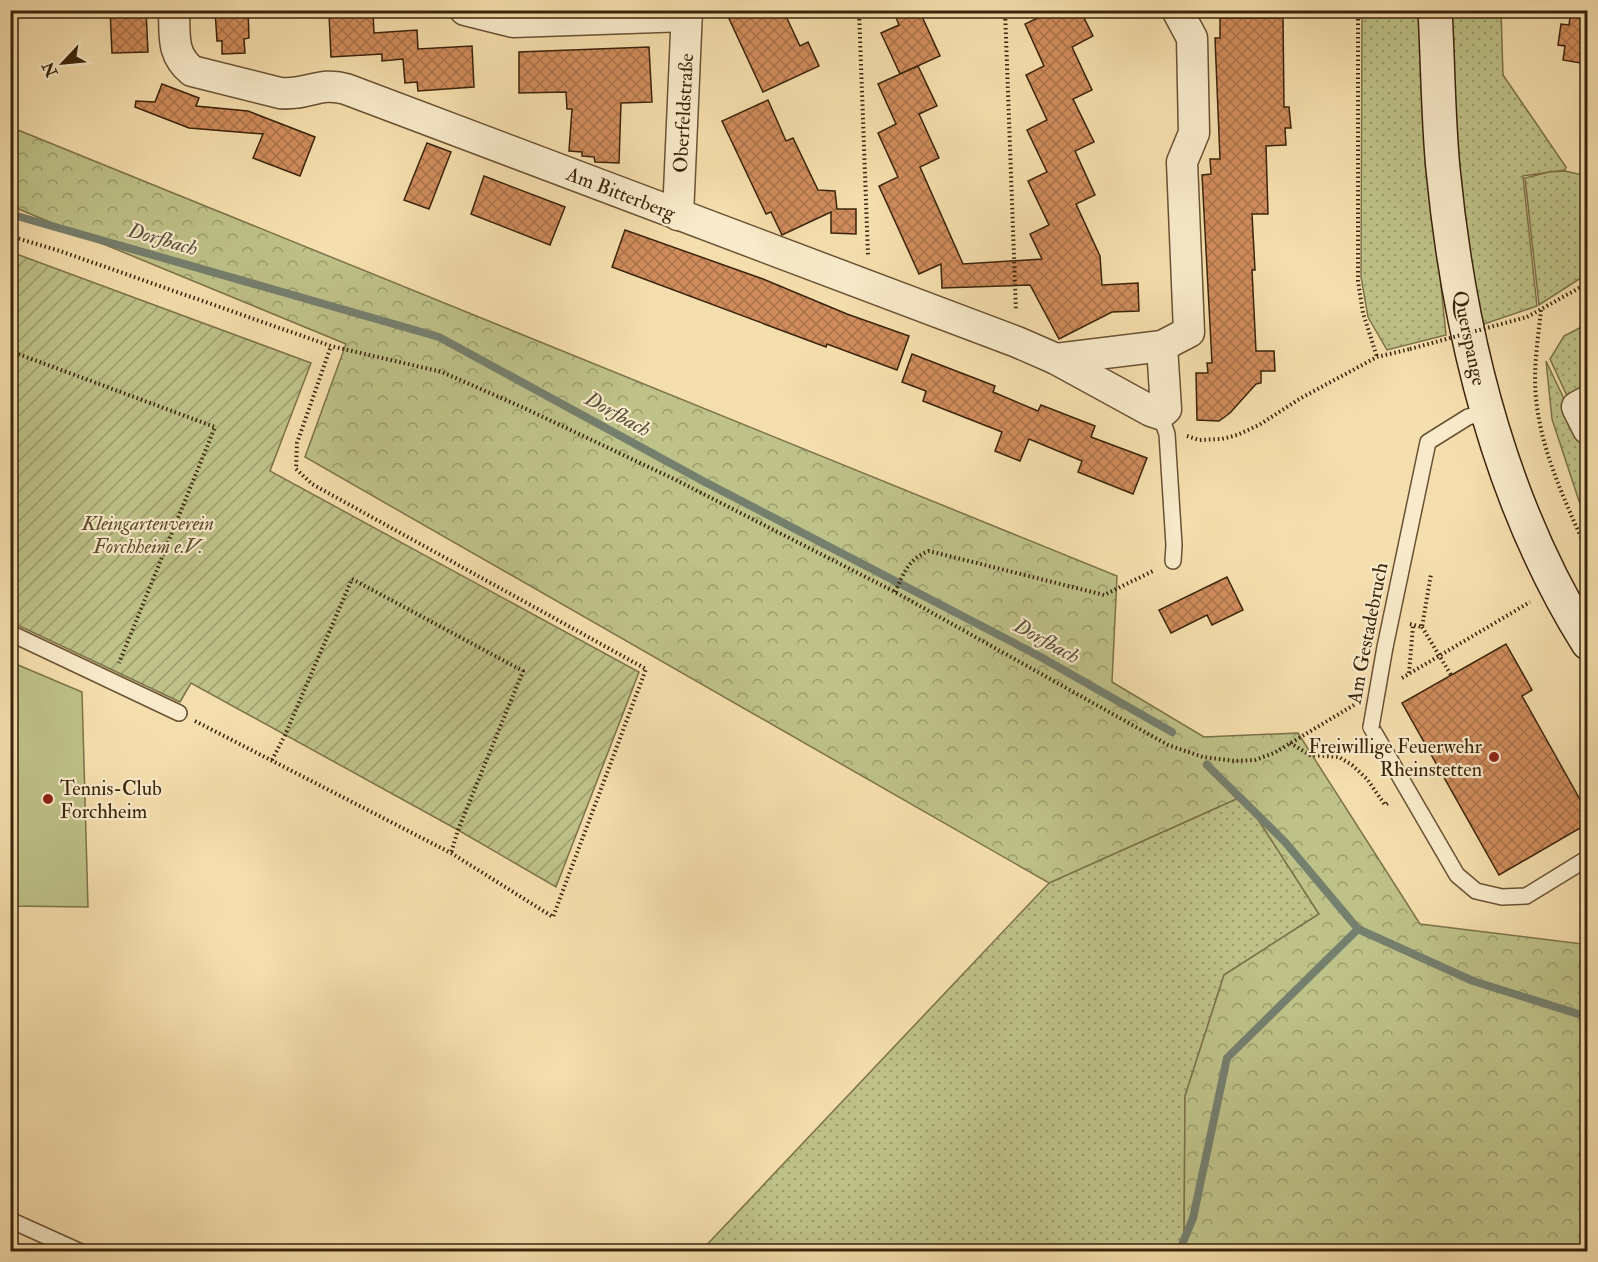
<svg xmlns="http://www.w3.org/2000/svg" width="1598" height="1262" viewBox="0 0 1598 1262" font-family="'IM FELL Double Pica',serif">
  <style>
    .grass { fill: url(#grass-dots); stroke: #7c7249; stroke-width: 1.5 }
    .forest { fill: url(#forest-crowns); stroke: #7c7249; stroke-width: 1.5 }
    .garden { fill: url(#garden-furrows); stroke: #7c7249; stroke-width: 1.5 }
    .pitch { fill: #bec188; stroke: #7c7249; stroke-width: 1.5 }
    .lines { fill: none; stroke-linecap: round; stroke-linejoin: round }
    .stream { stroke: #757f6e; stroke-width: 8 }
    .building { fill: url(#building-cross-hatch); stroke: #3a240a; stroke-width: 1.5 }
    .lane-casing { stroke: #695233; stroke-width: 18 }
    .street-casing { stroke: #695233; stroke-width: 33 }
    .secondary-casing { stroke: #3a240a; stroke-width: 36 }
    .path { stroke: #3a240a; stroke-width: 4; stroke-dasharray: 1.5 3; stroke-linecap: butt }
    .lane { stroke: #f8eaca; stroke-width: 15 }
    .street { stroke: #f8eaca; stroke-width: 30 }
    .secondary { stroke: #f8eaca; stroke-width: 33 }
    .lane-bridge-casing { stroke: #695233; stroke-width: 18; stroke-linecap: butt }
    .path-bridge { stroke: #3a240a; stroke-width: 4; stroke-dasharray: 1.5 3; stroke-linecap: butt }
    .lane-bridge { stroke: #f8eaca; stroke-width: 15 }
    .poi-dot { fill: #8f2418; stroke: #f8eaca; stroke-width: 2 }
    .labels { text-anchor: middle; stroke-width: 4.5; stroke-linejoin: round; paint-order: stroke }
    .street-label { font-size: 20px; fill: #3a240a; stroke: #f8eaca }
    .park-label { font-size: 20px; font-style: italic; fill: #5b4b2a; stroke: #f8eaca }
    .poi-label { font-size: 20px; fill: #3a240a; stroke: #f8eaca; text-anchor: end }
    .water-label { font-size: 21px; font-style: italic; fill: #58513c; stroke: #f8eaca }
  </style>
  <defs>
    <pattern id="grass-dots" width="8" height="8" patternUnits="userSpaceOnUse" patternTransform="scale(1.5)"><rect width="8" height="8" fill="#bec188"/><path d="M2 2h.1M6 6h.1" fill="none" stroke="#9b9d6d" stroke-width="1.8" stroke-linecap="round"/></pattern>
    <pattern id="forest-crowns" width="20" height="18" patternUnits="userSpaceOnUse" patternTransform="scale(1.5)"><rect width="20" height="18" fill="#bec188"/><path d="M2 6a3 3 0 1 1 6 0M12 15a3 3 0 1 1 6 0" fill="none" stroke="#9b9d6d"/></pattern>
    <pattern id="garden-furrows" width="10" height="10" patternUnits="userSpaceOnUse" patternTransform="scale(1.5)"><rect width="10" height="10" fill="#bec188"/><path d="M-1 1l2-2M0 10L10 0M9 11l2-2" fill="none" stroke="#9b9d6d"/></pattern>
    <pattern id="building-cross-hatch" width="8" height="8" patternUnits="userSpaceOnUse" patternTransform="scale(1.5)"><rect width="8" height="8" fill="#d08c5c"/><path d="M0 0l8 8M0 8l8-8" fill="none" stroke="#aa724a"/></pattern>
  </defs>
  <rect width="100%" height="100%" fill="#f5dead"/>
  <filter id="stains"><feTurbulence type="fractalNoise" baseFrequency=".00333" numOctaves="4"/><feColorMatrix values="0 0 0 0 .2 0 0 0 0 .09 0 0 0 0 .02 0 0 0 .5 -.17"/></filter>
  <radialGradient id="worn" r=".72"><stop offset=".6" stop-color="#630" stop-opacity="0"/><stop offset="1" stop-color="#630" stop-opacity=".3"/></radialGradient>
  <g class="grass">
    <polygon points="1362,11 1422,11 1429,168 1446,335 1387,350 1368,317 1361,277"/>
    <polygon points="1450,11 1501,11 1503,75 1566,167 1565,170 1523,176 1537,306 1481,325 1463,224 1453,128"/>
    <polygon points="1565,171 1587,176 1587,274 1539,305 1525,178 1549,172"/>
    <polygon points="1587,324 1587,387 1568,398 1550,359 1564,336"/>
    <polygon points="1546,361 1587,447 1587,521 1581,507 1552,419"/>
    <polygon points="1243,796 1319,914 1224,975 1185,1096 1184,1251 700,1252 1049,883"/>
  </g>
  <polygon class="forest" points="13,128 1117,576 1112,682 1204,737 1298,733 1420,924 1582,944 1587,941 1587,1251 1184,1251 1185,1096 1224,975 1319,914 1243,796 1049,883 305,457 346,344 11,206 10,133"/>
  <polygon class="garden" points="11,252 311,363 270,471 639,672 556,887 458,830 191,683 180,702 11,622"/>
  <polygon class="pitch" points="11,662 82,692 88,907 11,906"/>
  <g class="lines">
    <g class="stream">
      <polyline points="10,214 439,337 703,481 1039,656 1172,732"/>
      <polyline points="1207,765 1285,842 1358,929 1473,981 1588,1017"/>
      <polyline points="1179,1252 1193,1218 1227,1058 1358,929"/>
    </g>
  </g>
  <g class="building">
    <polygon points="110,10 146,10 148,52 112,53"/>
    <polygon points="215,10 248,10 249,38 244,39 245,53 222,54 222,41 217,41"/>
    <polygon points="725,10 783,10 800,46 808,42 819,66 763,92"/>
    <polygon points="893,10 919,10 940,56 900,74 881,33 899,25"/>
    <polygon points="1054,10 1080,10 1093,36 1072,47 1092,90 1073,99 1094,142 1075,151 1095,195 1076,204 1100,256 1102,285 1138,283 1139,311 1112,312 1059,339 1030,285 942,288 941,264 919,274 879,186 898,177 878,133 896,124 878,84 918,66 937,106 919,114 939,158 920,167 963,264 1042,259 1030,234 1049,225 1028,181 1047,172 1027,130 1047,120 1026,75 1044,66 1025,24"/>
    <polygon points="1571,10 1587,10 1587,64 1563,60 1565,46 1558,45 1561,24 1569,25"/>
    <polygon points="373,12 374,33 417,30 418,49 472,46 474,87 418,91 417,82 405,83 403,59 382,61 382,54 331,57 329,14"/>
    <polygon points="1220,18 1283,18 1284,107 1289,107 1291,128 1285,128 1286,145 1266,146 1268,214 1252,214 1255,270 1252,270 1256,351 1274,351 1275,371 1261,371 1261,383 1256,384 1230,413 1219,421 1197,420 1196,373 1208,373 1207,363 1212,363 1202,175 1211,174 1210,159 1220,159 1215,38 1220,38"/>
    <polygon points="649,47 652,102 621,103 619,163 595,162 594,157 582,156 582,152 569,151 572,109 567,109 566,92 519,93 519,52"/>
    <polygon points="162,84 199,98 196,106 248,111 315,137 300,176 253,158 263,134 189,128 135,107 136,101 155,102"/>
    <polygon points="768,100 786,141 793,138 818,190 835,191 837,209 856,209 856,234 831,233 831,212 782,235 771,212 766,214 722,121"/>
    <polygon points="427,143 451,152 429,209 404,200"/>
    <polygon points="484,176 565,207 550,245 471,214"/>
    <polygon points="625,230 763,279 847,314 909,336 897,370 827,344 826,347 612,267"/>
    <polygon points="912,354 995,386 993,392 1038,411 1041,405 1095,426 1091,437 1147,458 1133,494 1078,472 1082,461 1029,439 1020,461 995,451 1002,432 923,401 926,391 902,382"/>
    <polygon points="1227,577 1243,610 1212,625 1207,615 1171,633 1159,610"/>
    <polygon points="1506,644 1532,690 1522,696 1587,812 1587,824 1499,875 1402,703"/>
  </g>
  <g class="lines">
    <g class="lane-casing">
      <g id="lane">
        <polyline points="1160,414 1167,434 1174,545 1173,561"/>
        <polyline points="10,633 179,713"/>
        <polyline points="1385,647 1428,442 1468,417 1487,412"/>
        <polyline points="1371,727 1457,875 1476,891 1502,897 1526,896 1588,858"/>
        <polyline points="10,1220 81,1252"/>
      </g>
    </g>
    <g class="street-casing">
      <g id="street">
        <path d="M174,10c1,25 -3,44 18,61l88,22c26,3 40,-12 66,-4l671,253 39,17 95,52 9,3 6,-5 -4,-63"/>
        <polyline points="465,10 513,22 687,16"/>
        <polyline points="678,215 687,10"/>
        <polyline points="1056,359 1162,346 1189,332 1182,162 1194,133 1192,38 1177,10"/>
        <polyline points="1588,401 1577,407 1588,429"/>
      </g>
    </g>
    <g class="secondary-casing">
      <path id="secondary" d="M1435,10c3,53 3,107 8,159 16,166 56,332 145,474"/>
    </g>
    <g class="path">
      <polyline points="859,10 868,256"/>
      <polyline points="1005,10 1016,311"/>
      <polyline points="1358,10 1358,281 1363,313 1377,357"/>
      <polyline points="10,236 60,251 331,346 442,372 524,408 674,479 895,592 1168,745 1203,757 1235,761 1255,760 1274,753 1354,705"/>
      <path d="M1541,310c-3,29 -8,59 -5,88 5,54 30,105 52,155"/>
      <polyline points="1527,317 1588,283"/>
      <polyline points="10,351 215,427 119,663"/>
      <polyline points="1187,436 1199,440 1222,439 1237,435 1259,425 1301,398 1377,357 1410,349"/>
      <path d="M895,592c9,-19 13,-33 34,-41l175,44 51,-25"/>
      <polyline points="1410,624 1422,627 1431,574"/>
      <polyline points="1409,673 1413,626"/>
      <polyline points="1402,678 1530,602"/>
      <polyline points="195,721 451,853 553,917 646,669 312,484 296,469 297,443 331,346"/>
      <polyline points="1290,743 1310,755 1339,757 1352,765 1367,779 1385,805 1390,802"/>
      <polyline points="272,760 285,735 352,579 523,671 458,830 451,853"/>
    </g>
    <use href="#lane" class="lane"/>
    <use href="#street" class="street"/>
    <use href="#secondary" class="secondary"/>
    <g class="lane-bridge-casing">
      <polyline id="lane-bridge" points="1371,727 1385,647"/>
    </g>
    <g class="path-bridge">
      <polyline points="1410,349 1527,317"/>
      <polyline points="1422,627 1451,675"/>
    </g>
    <use href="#lane-bridge" class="lane-bridge"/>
  </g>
  <g class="poi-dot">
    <circle cx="1494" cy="757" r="6"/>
    <circle cx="48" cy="799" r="6"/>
  </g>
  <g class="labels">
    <g class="street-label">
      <text transform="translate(683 113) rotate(-87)" y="7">Oberfeldstraße</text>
      <text transform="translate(621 193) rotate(21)" y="7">Am Bitterberg</text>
      <text transform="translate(1470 338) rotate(78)" y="7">Querspange</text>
      <text transform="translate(1367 633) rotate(-79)" y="7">Am Gestadebruch</text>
    </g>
    <g class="park-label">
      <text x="148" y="530">Kleingartenverein<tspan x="148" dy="23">Forchheim e.V.</tspan></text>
    </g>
    <g class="poi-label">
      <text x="1482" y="753">Freiwillige Feuerwehr<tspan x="1482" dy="23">Rheinstetten</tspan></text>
      <text x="60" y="795" text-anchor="start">Tennis-Club<tspan x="60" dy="23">Forchheim</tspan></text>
    </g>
    <g class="water-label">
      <text transform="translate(163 239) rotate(16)" y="7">Dorfbach</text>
      <text transform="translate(618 414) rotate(29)" y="7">Dorfbach</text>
      <text transform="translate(1047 641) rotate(29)" y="7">Dorfbach</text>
    </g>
  </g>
  <rect width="1598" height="1262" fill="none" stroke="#f5dead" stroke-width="36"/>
  <rect x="12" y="12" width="1574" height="1238" fill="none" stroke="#3a240a" stroke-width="3"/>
  <rect x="18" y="18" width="1562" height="1226" fill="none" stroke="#3a240a" stroke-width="1.5"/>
  <g transform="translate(63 63) rotate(244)" stroke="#f8eaca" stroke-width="4.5" paint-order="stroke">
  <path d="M0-4.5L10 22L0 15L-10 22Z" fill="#3a240a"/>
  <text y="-9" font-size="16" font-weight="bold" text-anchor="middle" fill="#3a240a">N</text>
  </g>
  <rect width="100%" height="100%" filter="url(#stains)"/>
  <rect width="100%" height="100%" fill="url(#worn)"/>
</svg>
